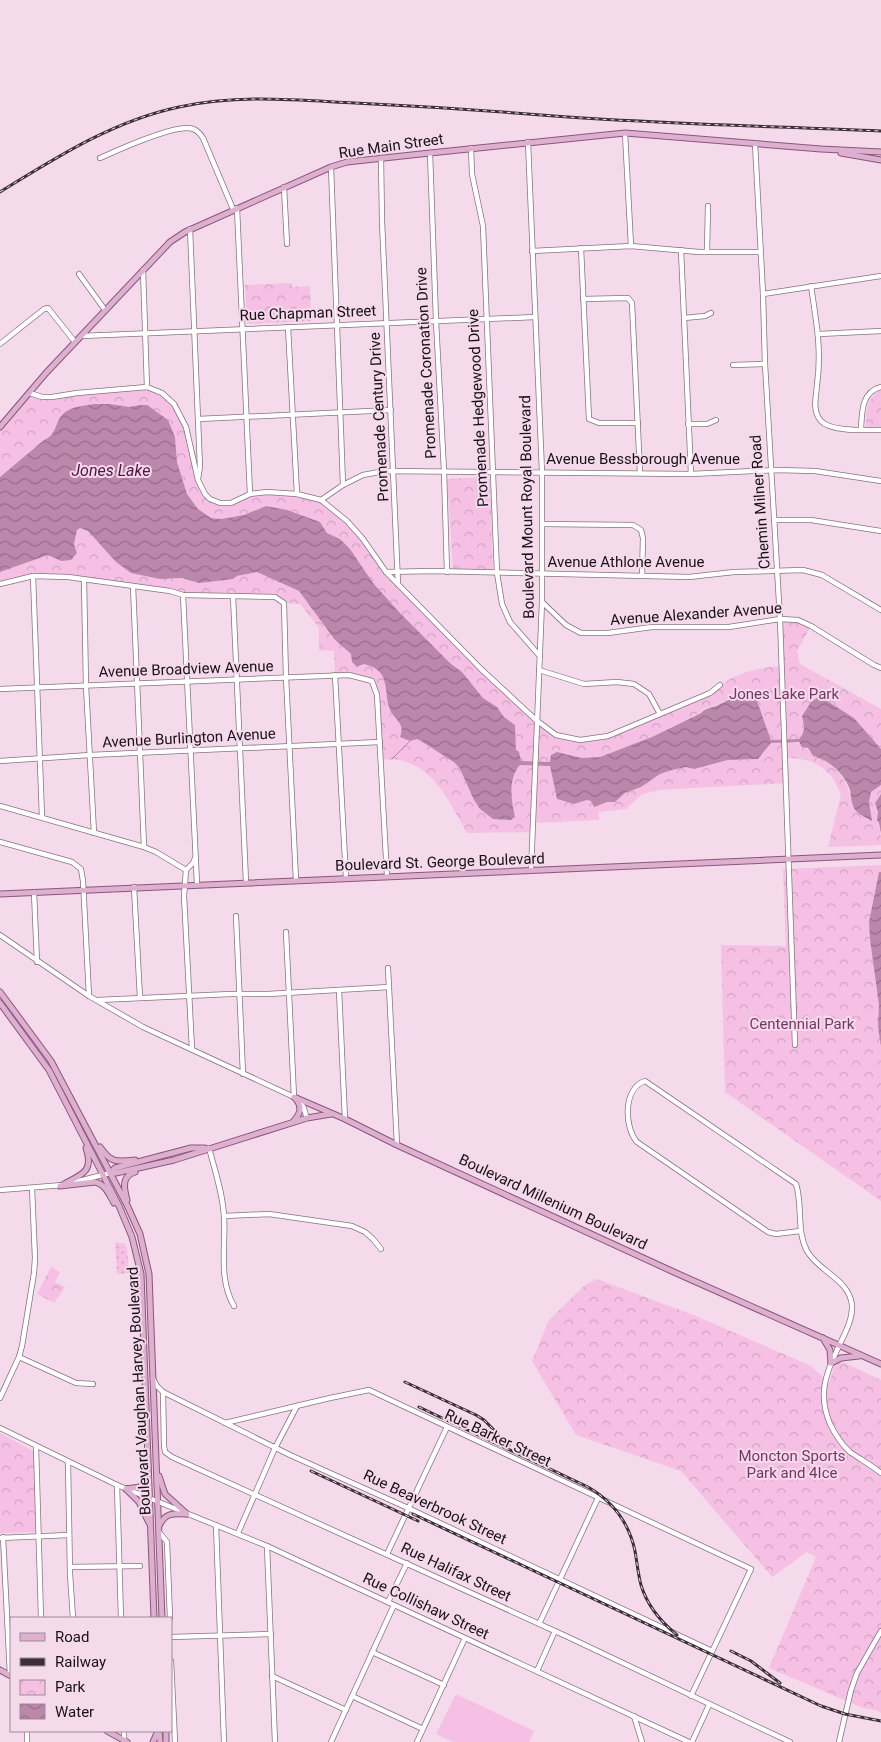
<svg xmlns="http://www.w3.org/2000/svg" width="881" height="1742" viewBox="0 0 881 1742" font-family="Roboto,sans-serif">
  <style>
    .grass { fill: #f5c0e4 }
    .park { fill: url(#park-crowns) }
    .garden { fill: url(#garden-dots) }
    .water { fill: url(#water-waves) }
    .lines { fill: none; stroke-linecap: round; stroke-linejoin: round }
    .stream { stroke: #bb87ab; stroke-width: 1 }
    .minor-casing { stroke: #897181; stroke-width: 6 }
    .major-casing { stroke: #8a567b; stroke-width: 7 }
    .minor { stroke: #fff; stroke-width: 4.5 }
    .major { stroke: #ddb0d0; stroke-width: 5 }
    .rail-casing { stroke: #3c3038; stroke-width: 3 }
    .rail { stroke: #f5daec; stroke-width: 1; stroke-dasharray: 4; stroke-linecap: butt }
    .labels { text-anchor: middle; stroke-width: 4; stroke-linejoin: round; paint-order: stroke }
    .street-label { font-size: 15px; fill: #1a1117; stroke: #f5daec }
    .park-label { font-size: 15px; fill: #763665; stroke: #f5daec }
    .water-label { font-size: 16px; font-style: italic; fill: #511343; stroke: #f5daec }
  </style>
  <defs>
    <pattern id="park-crowns" width="20" height="18" patternUnits="userSpaceOnUse" patternTransform="scale(1.25)"><rect width="20" height="18" fill="#f5c0e4"/><path d="M2 6a3 3 0 1 1 6 0M12 15a3 3 0 1 1 6 0" fill="none" stroke="#d1a4c3"/></pattern>
    <pattern id="garden-dots" width="8" height="8" patternUnits="userSpaceOnUse" patternTransform="scale(1.25)"><rect width="8" height="8" fill="#f5c0e4"/><path d="M2 2h.1M6 6h.1" fill="none" stroke="#d1a4c3" stroke-width="1.8" stroke-linecap="round"/></pattern>
    <pattern id="water-waves" width="16" height="10" patternUnits="userSpaceOnUse" patternTransform="scale(1.25)"><rect width="16" height="10" fill="#bb87ab"/><path d="M0 5q4-4 8 0t8 0" fill="none" stroke="#976d8a"/></pattern>
  </defs>
  <rect width="100%" height="100%" fill="#f5daec"/>
  <polygon class="grass" points="456,1694 534,1731 529,1742 453,1742 436,1734"/>
  <g class="park">
    <polygon points="292,283 292,287 310,286 311,321 247,324 245,285"/>
    <path d="M155,389l19,15 12,23 12,53 12,19 21,4 19,-9 17,-2 54,8 26,21 39,51 96,98 74,65 24,5 28,-4 102,-43c22,-19 43,-25 72,-27l-2,-47 18,1 13,6 -14,25 3,13 81,45v40l-27,-31 -30,-19 -7,-1 -6,4 -9,14c2,9 4,16 -3,23l-28,1 -8,-24 -26,-21 -21,10 -11,3 -4,4 -49,25 -52,20 -18,1 -17,-5 -15,9 -30,-1 -4,-11 -1,-25 -11,-8 -7,-10 -14,-9 -21,-26 -12,-9 -50,-50 -27,-30 -33,-44 -13,-6 -7,-11 -54,-16 -22,9 -23,4 -10,-1 -13,-9 -11,-15 -10,-32 -2,-25 -35,-32 -11,2 -19,-3 -49,13c-4,10 -7,19 -17,23l-44,37v-50l30,-34 12,4z"/>
    <path d="M879,390h2v38l-15,1c0,-17 -1,-27 13,-39z"/>
    <polygon points="486,477 490,480 493,570 453,570 447,479"/>
    <path d="M80,528l8,3 28,31 44,17 22,-1 17,5 58,-11 42,19 36,49 16,14 1,8 8,5 4,-3c3,1 9,2 12,4 17,11 4,41 24,54l3,9 18,10 34,22 5,6 14,31 30,19 7,1 4,-3c-4,-17 -7,-38 5,-52l30,1 7,33 17,5 13,-4 4,1 4,5 12,-4h8l10,-9 16,-6 19,-13 12,-4 14,-3 8,2 34,-9 30,-1 13,-16c19,-1 30,-5 42,13 25,5 36,28 40,51l18,13 -2,-18 2,-10 10,-7v9l-6,9 3,9 -1,8c4,7 4,17 4,25l-53,2 13,-53c-4,-7 -7,-16 -13,-21 -9,-11 -26,-15 -40,-15l1,25 -131,7 -17,5 -15,14 -27,3v8l-64,3v9l-68,1c-16,-28 -32,-66 -68,-73 -5,-1 -11,0 -16,-1l-6,-64 -5,-14 -12,-5 -25,-1 -1,-24 -15,-1v-22l-19,-24 -16,-1 -9,-6 -92,-2 -115,-18 -35,-1 -33,8v-12l48,-17 13,6 16,-8 -3,-9 3,-14z"/>
    <polygon points="881,865 881,1201 725,1092 721,945 786,946 783,869"/>
    <polygon points="51,1267 60,1272 55,1282 65,1287 54,1303 37,1294"/>
    <polygon points="597,1279 696,1316 811,1366 829,1383 837,1359 881,1380 881,1713 876,1710 863,1708 769,1668 816,1557 807,1552 772,1577 681,1471 576,1435 532,1361 549,1320 585,1285"/>
    <polygon points="0,1433 35,1452 36,1532 0,1533"/>
  </g>
  <polygon class="garden" points="115,1242 125,1244 127,1249 129,1273 117,1274"/>
  <g class="water">
    <path d="M94,404h16l19,3 11,-2h7l21,15 7,17 2,25 10,32 11,15 13,9 10,1 23,-4 22,-9 21,4 33,12 7,11 13,6 10,10 23,34 27,30 50,50 12,9 21,26 14,9 7,10 11,8 1,25 3,2 2,9 29,1 1,-7 6,-3 25,6 18,-1 52,-20 49,-24c5,-5 9,-5 15,-7 11,-5 19,-11 32,-13l9,8 14,39 28,-1c7,-7 5,-14 3,-23l9,-14 6,-4 7,1 30,19 27,31v36l-10,7 -2,10 3,19c-7,-4 -16,-7 -19,-15 -2,-5 -2,-11 -3,-16 -5,-15 -21,-31 -37,-34l-5,-8 -6,-1 -3,-5 -28,1 -13,16 -30,1 -34,9 -8,-2 -14,3 -12,4 -19,13 -16,6 -10,9h-8l-13,5 -3,-6 -4,-1 -13,4 -17,-5 -7,-33 -30,-1c-12,13 -9,35 -5,52l-4,3 -18,-1 -13,-10 -6,-9 -14,-31 -5,-6 -34,-22 -4,-2 -7,2 -10,-4c6,-16 -7,-16 -11,-30 -3,-9 -2,-21 -6,-30 -5,-9 -10,-10 -19,-13l-7,3 -5,-5 -1,-8 -16,-14 -36,-49 -42,-19 -20,4 -4,3 -34,4 -17,-5 -22,1 -29,-6 -15,-11 -28,-31 -8,-3 -3,2 -3,14 3,9 -6,7 -10,1 -13,-6 -48,17v-95l44,-37c14,-6 10,-18 20,-27 8,-7 20,-7 30,-9z"/>
    <polygon points="881,794 881,833 879,823 877,820 878,812 875,803"/>
    <polygon points="879,872 881,872 881,1046 878,1027 879,1005 870,939 869,922"/>
  </g>
  <g class="lines">
    <polyline class="stream" points="392,759 410,741"/>
    <g class="minor-casing">
      <g id="minor">
        <polyline points="625,133 631,246"/>
        <polyline points="528,142 542,472 542,602 531,871"/>
        <polyline points="755,143 763,294 765,364 780,619 795,1045"/>
        <polyline points="471,148 472,174 483,226 497,573 502,604 510,622 539,655"/>
        <polyline points="430,153 436,321 444,471 447,572"/>
        <path d="M100,158c20,-9 66,-30 87,-30 8,0 12,4 16,10l30,71"/>
        <polyline points="381,158 382,221 398,584"/>
        <polyline points="331,167 343,485"/>
        <polyline points="284,187 287,244"/>
        <polyline points="237,208 250,494"/>
        <polyline points="190,229 200,467 198,479"/>
        <polyline points="581,248 589,419 599,423 638,423"/>
        <polyline points="681,250 691,474"/>
        <polyline points="532,251 631,246 699,252 760,252"/>
        <polyline points="707,251 708,206"/>
        <polyline points="143,270 147,387"/>
        <polyline points="79,274 105,310"/>
        <path d="M811,286c5,34 11,64 6,99 -1,12 -5,26 4,36 10,11 46,9 60,9"/>
        <polyline points="763,294 881,276"/>
        <polyline points="583,299 628,298 632,303 640,473"/>
        <polyline points="684,318 705,316 711,313"/>
        <polyline points="288,327 297,494"/>
        <polyline points="819,334 881,331"/>
        <polyline points="81,336 535,317"/>
        <polyline points="0,344 44,309 48,308 75,342"/>
        <polyline points="733,365 765,364"/>
        <polyline points="30,393 42,397 52,397 77,393 147,387 162,393 174,404 186,427 198,480 205,494 210,499 220,503 231,503 250,494 267,492 297,494 321,500 347,521 363,539 386,572 482,670 536,720 556,735 580,740 608,736 710,693 720,685"/>
        <polyline points="198,419 391,410"/>
        <polyline points="688,424 707,424 716,420"/>
        <path d="M861,429c1,-16 0,-37 20,-42"/>
        <polyline points="321,500 343,485 363,475 385,471 691,474 776,470 815,471 881,481"/>
        <polyline points="774,520 811,520 881,531"/>
        <polyline points="542,524 633,525 641,530 643,538 642,576"/>
        <polyline points="386,572 432,571 689,577 734,572 803,570 822,575 881,610"/>
        <polyline points="33,576 42,817"/>
        <polyline points="84,579 86,686 94,833"/>
        <polyline points="0,584 33,576 68,577 170,591 183,595 275,597 284,603 286,677 296,880"/>
        <polyline points="133,586 144,847"/>
        <polyline points="183,595 197,884"/>
        <polyline points="233,596 246,882"/>
        <polyline points="542,602 566,625 581,633 608,633 652,627 729,627 780,619 798,620 811,626 874,665 881,668"/>
        <polyline points="539,670 584,684 617,682 634,684 649,694 660,714"/>
        <polyline points="335,675 346,878"/>
        <path d="M0,689c116,-5 233,-9 349,-14l23,6 5,14 10,181"/>
        <polyline points="0,761 90,755 380,742"/>
        <polyline points="0,806 144,847 156,852 186,870 184,896 192,1049"/>
        <polyline points="0,842 72,862 81,869 83,881 89,996"/>
        <polyline points="186,870 193,863 195,858"/>
        <polyline points="134,887 140,998"/>
        <polyline points="34,892 37,962"/>
        <polyline points="236,916 243,1074"/>
        <polyline points="286,932 294,1097"/>
        <polyline points="0,935 89,996 143,1027 294,1097 303,1106 307,1118"/>
        <polyline points="388,968 397,1145"/>
        <polyline points="339,990 345,1119"/>
        <polyline points="98,1000 231,994 268,994 389,987"/>
        <path d="M209,1148c6,23 14,46 15,69 2,29 -6,62 10,89"/>
        <polyline points="71,1183 110,1173"/>
        <polyline points="0,1190 63,1185"/>
        <polyline points="224,1216 269,1214 352,1226 365,1232 373,1239 381,1249"/>
        <path d="M800,1231l-24,3 -8,-2 -131,-90c-13,-15 -14,-54 8,-61l151,103c7,22 0,46 11,67 12,21 42,28 45,54 1,15 -8,30 -14,43 -13,27 -20,47 -8,76 5,10 11,20 20,28 10,7 21,13 31,21"/>
        <polyline points="19,1357 76,1383 93,1384"/>
        <polyline points="153,1379 157,1386 163,1392 290,1455 408,1508 712,1651"/>
        <polyline points="163,1392 164,1446 165,1452 172,1457 568,1637 790,1742"/>
        <polyline points="0,1398 19,1357 22,1346 34,1273 35,1258 32,1188"/>
        <polyline points="225,1423 330,1398 369,1390 751,1569 691,1696"/>
        <polyline points="0,1428 117,1485 267,1546 689,1742"/>
        <polyline points="36,1446 41,1618"/>
        <polyline points="68,1462 70,1574 73,1618"/>
        <polyline points="117,1485 121,1618"/>
        <polyline points="216,1525 224,1742"/>
        <polyline points="159,1532 167,1542 170,1618"/>
        <polyline points="238,1533 275,1448 297,1406"/>
        <polyline points="3,1537 10,1675"/>
        <polyline points="0,1538 69,1535"/>
        <polyline points="267,1546 275,1742"/>
        <polyline points="387,1554 447,1427"/>
        <polyline points="70,1567 140,1566"/>
        <polyline points="388,1602 407,1563"/>
        <polyline points="539,1624 598,1498"/>
        <polyline points="171,1637 271,1634"/>
        <polyline points="372,1652 444,1685"/>
        <polyline points="171,1661 175,1742"/>
        <polyline points="537,1671 555,1631"/>
        <polyline points="272,1676 346,1710"/>
        <polyline points="352,1696 423,1729"/>
        <polyline points="634,1716 642,1742"/>
        <polyline points="27,1731 27,1742"/>
        <polyline points="124,1731 124,1740"/>
        <polyline points="331,1742 394,1605"/>
        <polyline points="417,1742 465,1638"/>
        <polyline points="692,1742 709,1705"/>
        <polyline points="839,1742 851,1690 857,1673 881,1631"/>
      </g>
    </g>
    <g class="major-casing">
      <g id="major">
        <polyline points="841,153 881,160"/>
        <polyline points="0,427 46,373 170,242 185,232 331,167 347,162 430,153 625,133 821,149 881,152"/>
        <polyline points="0,894 881,855"/>
        <polyline points="0,992 51,1061 127,1205 140,1234 149,1274 162,1618"/>
        <polyline points="0,1003 49,1070 119,1206 132,1237 141,1274 154,1618"/>
        <polyline points="294,1097 345,1119 397,1145 676,1273 881,1364"/>
        <path d="M293,1122c7,-8 10,-14 3,-23"/>
        <path d="M100,1147c11,16 16,15 35,13"/>
        <polyline points="110,1173 116,1173 174,1160 307,1118 331,1114"/>
        <polyline points="110,1173 115,1168 191,1148 205,1148"/>
        <path d="M64,1184c19,-10 30,-13 22,-36"/>
        <path d="M60,1186l35,-4c10,2 14,12 19,21"/>
        <path d="M127,1200c-3,-11 -6,-24 8,-28"/>
        <polyline points="823,1338 830,1350 831,1363"/>
        <polyline points="831,1363 841,1358 859,1356"/>
        <polyline points="159,1476 165,1494 187,1514"/>
        <polyline points="126,1489 139,1502 149,1523"/>
        <polyline points="126,1489 140,1487 148,1476"/>
        <path d="M159,1526c6,-13 14,-13 27,-12"/>
        <polyline points="0,1670 11,1676"/>
        <polyline points="107,1731 127,1742"/>
        <polyline points="159,1731 160,1742"/>
        <polyline points="153,1742 158,1731"/>
        <polyline points="166,1742 166,1731"/>
      </g>
    </g>
    <use href="#minor" class="minor"/>
    <use href="#major" class="major"/>
    <g class="rail-casing">
      <g id="rail">
        <path d="M0,192c57,-35 113,-71 179,-85 59,-13 117,-7 176,-4 62,3 124,7 186,12 113,9 227,11 340,16"/>
        <polyline points="405,1382 476,1415 484,1420 509,1445"/>
        <path d="M419,1407l169,80c24,14 41,36 47,64 2,11 3,23 6,34 6,20 20,37 36,50"/>
        <polyline points="311,1471 418,1521"/>
        <polyline points="413,1514 821,1706 845,1714 881,1721"/>
        <polyline points="731,1651 751,1661 780,1683"/>
      </g>
    </g>
    <use href="#rail" class="rail"/>
  </g>
  <g class="labels">
    <g class="street-label">
      <text transform="translate(391 146) rotate(-8)" y="5">Rue Main Street</text>
      <text transform="translate(308 313) rotate(-2)" y="5">Rue Chapman Street</text>
      <text transform="translate(426 363) rotate(-93)" y="5">Promenade Coronation Drive</text>
      <text transform="translate(478 408) rotate(-93)" y="5">Promenade Hedgewood Drive</text>
      <text transform="translate(379 417) rotate(-93)" y="5">Promenade Century Drive</text>
      <text x="643" y="464">Avenue Bessborough Avenue</text>
      <text transform="translate(760 502) rotate(-94)" y="5">Chemin Milner Road</text>
      <text transform="translate(527 507) rotate(-91)" y="5">Boulevard Mount Royal Boulevard</text>
      <text x="626" y="567">Avenue Athlone Avenue</text>
      <text transform="translate(696 614) rotate(-4)" y="5">Avenue Alexander Avenue</text>
      <text transform="translate(186 669) rotate(-2)" y="5">Avenue Broadview Avenue</text>
      <text transform="translate(189 738) rotate(-3)" y="5">Avenue Burlington Avenue</text>
      <text transform="translate(440 862) rotate(-2)" y="5">Boulevard St. George Boulevard</text>
      <text transform="translate(553 1202) rotate(25)" y="5">Boulevard Millenium Boulevard</text>
      <text transform="translate(139 1391) rotate(-93)" y="5">Boulevard Vaughan Harvey Boulevard</text>
      <text transform="translate(498 1438) rotate(25)" y="5">Rue Barker Street</text>
      <text transform="translate(435 1507) rotate(25)" y="5">Rue Beaverbrook Street</text>
      <text transform="translate(456 1572) rotate(25)" y="5">Rue Halifax Street</text>
      <text transform="translate(426 1606) rotate(25)" y="5">Rue Collishaw Street</text>
    </g>
    <g class="park-label">
      <text x="784" y="699">Jones Lake Park</text>
      <text x="802" y="1029">Centennial Park</text>
      <text x="792" y="1461">Moncton Sports<tspan x="792" dy="17">Park and 4Ice</tspan></text>
    </g>
    <g class="water-label">
      <text x="111" y="476">Jones Lake</text>
    </g>
  </g>
  <rect x="10" y="1617" width="162" height="115" fill="#f5daec" stroke="#9d8a97"/>
  <rect x="20" y="1633" width="25" height="8" fill="#ddb0d0" stroke="#9d8a97"/>
  <text x="55" y="1642" font-size="15" fill="#1a1117">Road</text>
  <rect x="20" y="1658" width="25" height="8" fill="#3c3038" stroke="#9d8a97"/>
  <text x="55" y="1667" font-size="15" fill="#1a1117">Railway</text>
  <rect x="20" y="1680" width="25" height="15" fill="url(#park-crowns)" stroke="#9d8a97"/>
  <text x="55" y="1692" font-size="15" fill="#1a1117">Park</text>
  <rect x="20" y="1704" width="25" height="15" fill="url(#water-waves)" stroke="#9d8a97"/>
  <text x="55" y="1717" font-size="15" fill="#1a1117">Water</text>
</svg>
